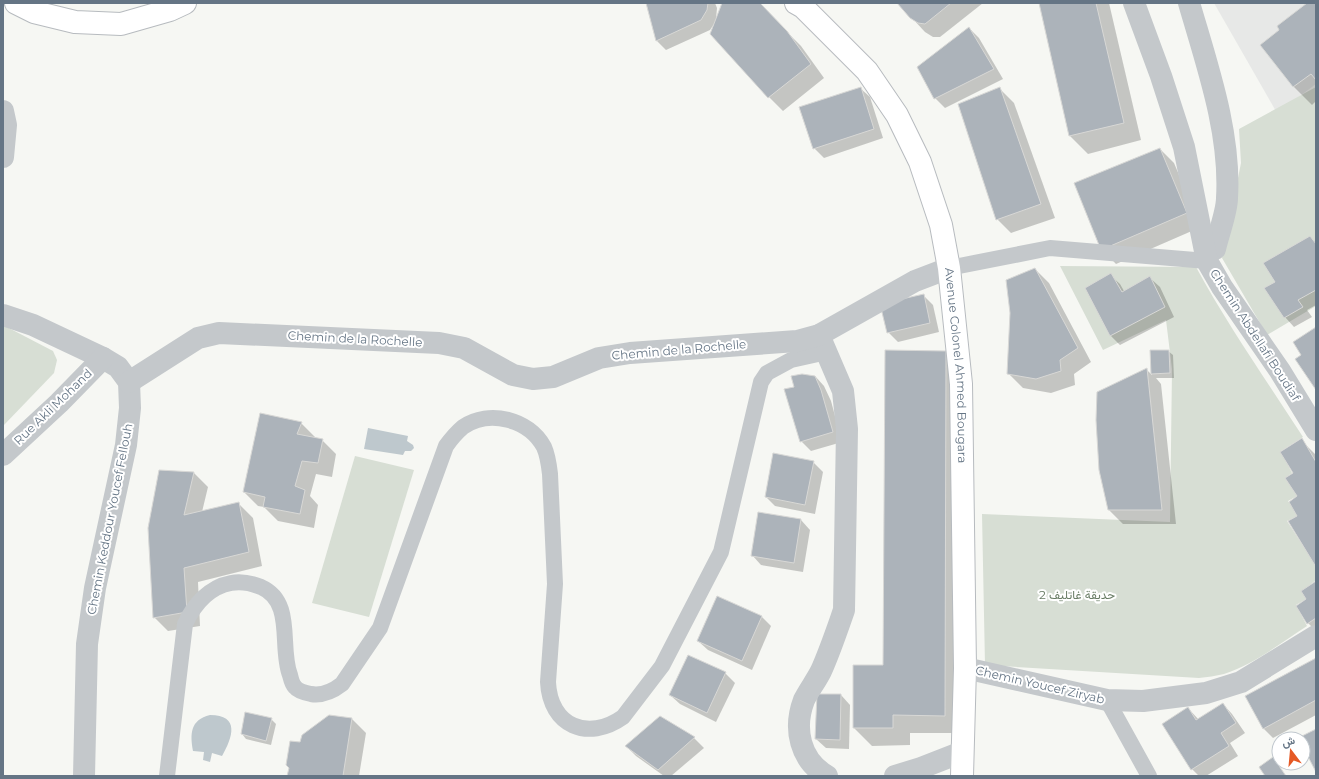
<svg xmlns="http://www.w3.org/2000/svg" width="1319" height="779" viewBox="0 0 1319 779" font-family="Montserrat,Vazirmatn,sans-serif">
  <style>
    .built { fill: #e7e8e7 }
    .green { fill: #d7ded4 }
    .water { fill: #bec8cd }
    .shadow { fill: #0003 }
    .building { fill: #acb3ba; stroke: #d8d8d6 }
    .lines { fill: none; stroke-linecap: round; stroke-linejoin: round }
    .primary-casing { stroke: #b7bbbf; stroke-width: 24 }
    .service { stroke: #c4c8cb; stroke-width: 16 }
    .pedestrian { stroke: #c4c8cb; stroke-width: 22 }
    .minor { stroke: #c4c8cb; stroke-width: 22 }
    .tertiary { stroke: #c4c8cb; stroke-width: 22 }
    .primary { stroke: #fff; stroke-width: 22 }
    .labels { text-anchor: middle; stroke-width: 4; stroke-linejoin: round; paint-order: stroke }
    .street-label { font-size: 12px; fill: #657585; stroke: #fff }
    .park-label { font-size: 12px; fill: #687c64; stroke: #fff }
  </style>
  <rect width="100%" height="100%" fill="#f6f7f3"/>
  <polygon class="built" points="1214,3 1316,3 1316,84 1277,113"/>
  <g class="green">
    <polygon points="1316,87 1316,306 1267,335 1222,258 1241,163 1239,129"/>
    <path d="M1060,266l136,1c32,59 71,114 107,170l-22,14 11,22 -7,5 12,18 -9,5 11,14 -12,6 29,45v14l-14,11 4,8 -10,6 11,21c-26,17 -53,38 -83,48 -8,2 -17,3 -25,4l-214,-13 -3,-151 188,8 2,-153 -6,-49 -63,30z"/>
    <polygon points="3,325 53,351 57,360 54,373 3,426"/>
    <polygon points="355,456 414,470 369,617 312,603"/>
  </g>
  <g class="water">
    <polygon points="368,428 408,436 407,441 413,445 414,448 411,451 405,451 403,455 364,449"/>
    <path d="M210,715c30,0 23,22 12,41l-10,-3 -2,9 -7,-2 1,-8 -11,-1c-3,-17 -3,-31 17,-36z"/>
  </g>
  <g class="shadow">
    <polygon points="647,3 715,3 717,8 716,19 723,3 758,3 801,46 824,78 783,111 769,97 714,24 710,30 666,50 657,41"/>
    <polygon points="898,3 983,3 940,37 933,37 925,32"/>
    <polygon points="1040,3 1109,3 1141,140 1088,154 1070,136"/>
    <polygon points="1308,3 1316,3 1316,101 1312,105 1294,87 1261,45 1281,30"/>
    <polygon points="969,28 979,38 1003,79 945,108 935,98 918,68"/>
    <polygon points="860,88 870,97 883,138 824,158 814,148"/>
    <polygon points="1000,89 1014,103 1055,218 1011,233 997,219"/>
    <polygon points="1160,149 1174,163 1201,227 1116,264 1102,249"/>
    <polygon points="1310,237 1316,243 1316,305 1307,310 1312,317 1294,327 1285,317 1276,282"/>
    <polygon points="1035,269 1049,283 1091,362 1074,374 1075,385 1051,393 1023,388 1009,374"/>
    <polygon points="1110,275 1120,284 1124,291 1150,278 1160,287 1174,317 1120,345 1111,336 1087,289"/>
    <polygon points="923,295 933,305 939,332 898,342 888,332"/>
    <polygon points="1151,351 1168,351 1173,355 1174,378 1156,378 1161,384 1176,524 1123,524 1109,510 1147,370 1152,375"/>
    <polygon points="946,352 964,369 962,733 910,733 910,745 872,746 854,728 884,666"/>
    <polygon points="815,376 824,386 831,401 842,442 811,451 801,441 795,387"/>
    <polygon points="301,423 315,437 315,438 322,440 336,454 332,477 316,474 310,496 318,505 314,528 278,521 264,507 258,506 244,492"/>
    <polygon points="1301,440 1316,455 1316,565 1299,516 1298,497 1294,474"/>
    <polygon points="813,462 823,472 815,514 775,506 766,497"/>
    <polygon points="160,471 194,473 208,487 202,512 239,504 253,518 262,566 198,582 200,626 168,631 154,617"/>
    <polygon points="801,520 810,530 803,572 761,565 752,555"/>
    <polygon points="1316,582 1316,631 1308,623 1308,600"/>
    <polygon points="761,616 771,626 752,670 708,650 698,641"/>
    <polygon points="1316,659 1316,715 1273,738 1263,728"/>
    <polygon points="725,673 735,683 716,722 680,704 670,695"/>
    <polygon points="841,695 850,705 849,749 826,748 816,739"/>
    <polygon points="1223,704 1232,714 1245,733 1230,743 1238,756 1206,776 1199,776 1192,769 1188,708 1199,720"/>
    <polygon points="329,716 352,719 366,733 359,776 288,776 300,743"/>
    <polygon points="660,717 694,738 704,748 671,776 664,776 636,756 626,746"/>
    <polygon points="271,719 276,724 271,745 246,739 242,734"/>
  </g>
  <g class="building">
    <polygon points="646,3 708,3 707,10 701,20 656,41"/>
    <polygon points="722,3 760,3 787,31 811,64 768,98 710,34"/>
    <polygon points="897,3 951,3 925,24 918,23 910,18"/>
    <polygon points="1039,3 1096,3 1124,123 1069,136"/>
    <polygon points="1307,3 1316,3 1316,80 1311,74 1293,87 1260,45 1279,30 1277,26"/>
    <polygon points="969,27 994,69 934,99 917,67"/>
    <polygon points="861,87 874,129 813,149 799,107"/>
    <polygon points="1000,87 1041,204 996,220 958,104"/>
    <polygon points="1160,148 1187,213 1101,250 1074,183"/>
    <polygon points="1310,236 1316,244 1316,290 1298,300 1303,307 1284,318 1264,288 1275,282 1263,263"/>
    <polygon points="1035,268 1078,348 1060,360 1061,371 1036,379 1007,374 1010,313 1006,280"/>
    <polygon points="1111,273 1122,292 1150,276 1165,307 1110,336 1085,288"/>
    <polygon points="924,294 930,323 887,333 880,304"/>
    <polygon points="1316,327 1316,390 1295,359 1301,355 1293,342"/>
    <polygon points="885,350 946,351 945,716 893,715 893,728 853,728 853,665 883,665"/>
    <polygon points="1150,350 1169,350 1170,373 1151,374"/>
    <polygon points="1147,368 1162,510 1108,510 1099,470 1096,420 1097,392"/>
    <polygon points="802,374 815,376 821,390 833,432 800,442 784,389 794,387 791,376"/>
    <polygon points="260,413 302,422 297,434 323,439 318,463 302,461 295,486 305,490 300,514 263,507 265,497 243,492"/>
    <polygon points="1302,438 1316,462 1316,567 1288,521 1297,516 1289,502 1297,496 1285,478 1293,473 1280,452"/>
    <polygon points="773,453 814,461 805,505 765,497"/>
    <polygon points="159,470 194,472 184,515 239,502 249,552 184,568 187,612 153,618 148,528"/>
    <polygon points="758,512 801,519 794,563 751,556"/>
    <polygon points="1316,581 1316,618 1307,624 1296,606 1306,599 1301,591"/>
    <polygon points="717,596 762,616 742,661 697,641"/>
    <polygon points="688,655 726,672 707,713 669,695"/>
    <polygon points="1316,658 1316,700 1263,729 1245,696"/>
    <polygon points="817,694 841,694 840,740 815,739"/>
    <polygon points="1223,703 1236,723 1221,733 1229,746 1191,770 1162,724 1188,707 1196,720"/>
    <polygon points="245,712 272,718 266,741 241,734"/>
    <polygon points="329,715 352,718 343,776 287,776 289,768 286,765 290,741 300,742 302,735"/>
    <polygon points="660,716 695,737 658,770 625,746"/>
    <polygon points="1316,729 1316,772 1303,747 1303,739 1299,739 1298,738"/>
    <polygon points="1273,757 1286,776 1265,776 1259,767"/>
  </g>
  <g class="lines">
    <g class="primary-casing">
      <g id="primary">
        <polyline points="16,3 34,12 75,22 121,24 170,10 185,3"/>
        <path id="s1" d="M796,3l7,4 64,64 30,44 23,47 21,63 8,43 12,116 4,284 -3,108"/>
      </g>
    </g>
    <g class="service">
      <polyline points="949,268 1050,248 1207,261"/>
      <polyline points="1107,700 1149,776"/>
      <path d="M167,776l18,-152c9,-19 24,-37 46,-41 10,-2 20,0 30,4 34,15 18,60 29,88 1,4 2,9 5,12 3,4 11,6 16,7 12,2 22,-3 31,-10l38,-56 66,-182c5,-7 10,-13 17,-19 26,-18 66,-8 81,20 4,9 5,18 6,27l5,110 -7,98c2,44 40,60 75,35l39,-51 59,-114 40,-170 6,-9 24,-13 36,-8"/>
    </g>
    <path class="pedestrian" d="M1189,3c18,62 42,130 38,195 0,14 -9,37 -12,51"/>
    <g class="minor">
      <polyline points="1134,3 1161,76 1184,147 1207,261 1222,287 1280,371 1316,430"/>
      <polyline points="3,315 33,325 103,358 118,367 129,382 130,408 126,445 95,588 87,644 84,776"/>
      <path d="M819,335l24,56 4,38 -3,181c-7,20 -14,41 -23,61 -5,10 -12,19 -17,29 -11,29 -4,60 23,76"/>
      <polyline points="129,382 198,338 219,333 439,343 464,348 513,375 533,379 553,377 599,358 630,353 797,341 819,335 915,281 949,268"/>
      <polyline points="3,455 59,403 103,358"/>
      <polyline points="895,776 921,768 962,752"/>
    </g>
    <g class="tertiary">
      <polyline points="3,111 6,125 3,157"/>
      <polyline points="965,668 1107,700 1143,701 1206,693 1241,682 1316,636"/>
    </g>
    <use href="#primary" class="primary"/>
  </g>
  <g class="labels">
    <g class="street-label">
      <text transform="translate(1255 335) rotate(57)" y="4">Chemin Abdellafi Boudiaf</text>
      <text transform="translate(355 339) rotate(3)" y="4">Chemin de la Rochelle</text>
      <text transform="translate(679 350) rotate(-5)" y="4">Chemin de la Rochelle</text>
      <text dy="4" stroke="none"><textPath href="#s1" startOffset="412">Avenue Colonel Ahmed Bougara</textPath></text>
      <text transform="translate(53 407) rotate(-44)" y="4">Rue Akli Mohand</text>
      <text transform="translate(110 519) rotate(-79)" y="4">Chemin Keddour Youcef Fellouh</text>
      <text transform="translate(1040 685) rotate(13)" y="4">Chemin Youcef Ziryab</text>
    </g>
    <g class="park-label">
      <text x="1077" y="599">حديقة غاتليف 2</text>
    </g>
  </g>
  <rect width="1319" height="779" fill="none" stroke="#657585" stroke-width="8"/>
  <g transform="translate(1291 751) rotate(344)"><circle r="19" fill="#ffffff" stroke="#c1c8ce"/>
  <path d="M0-3L7 15L0 10L-7 15Z" fill="#e55925"/>
  <text y="-6" font-size="11" font-weight="bold" text-anchor="middle" fill="#657585">ش</text>
  </g>
</svg>
